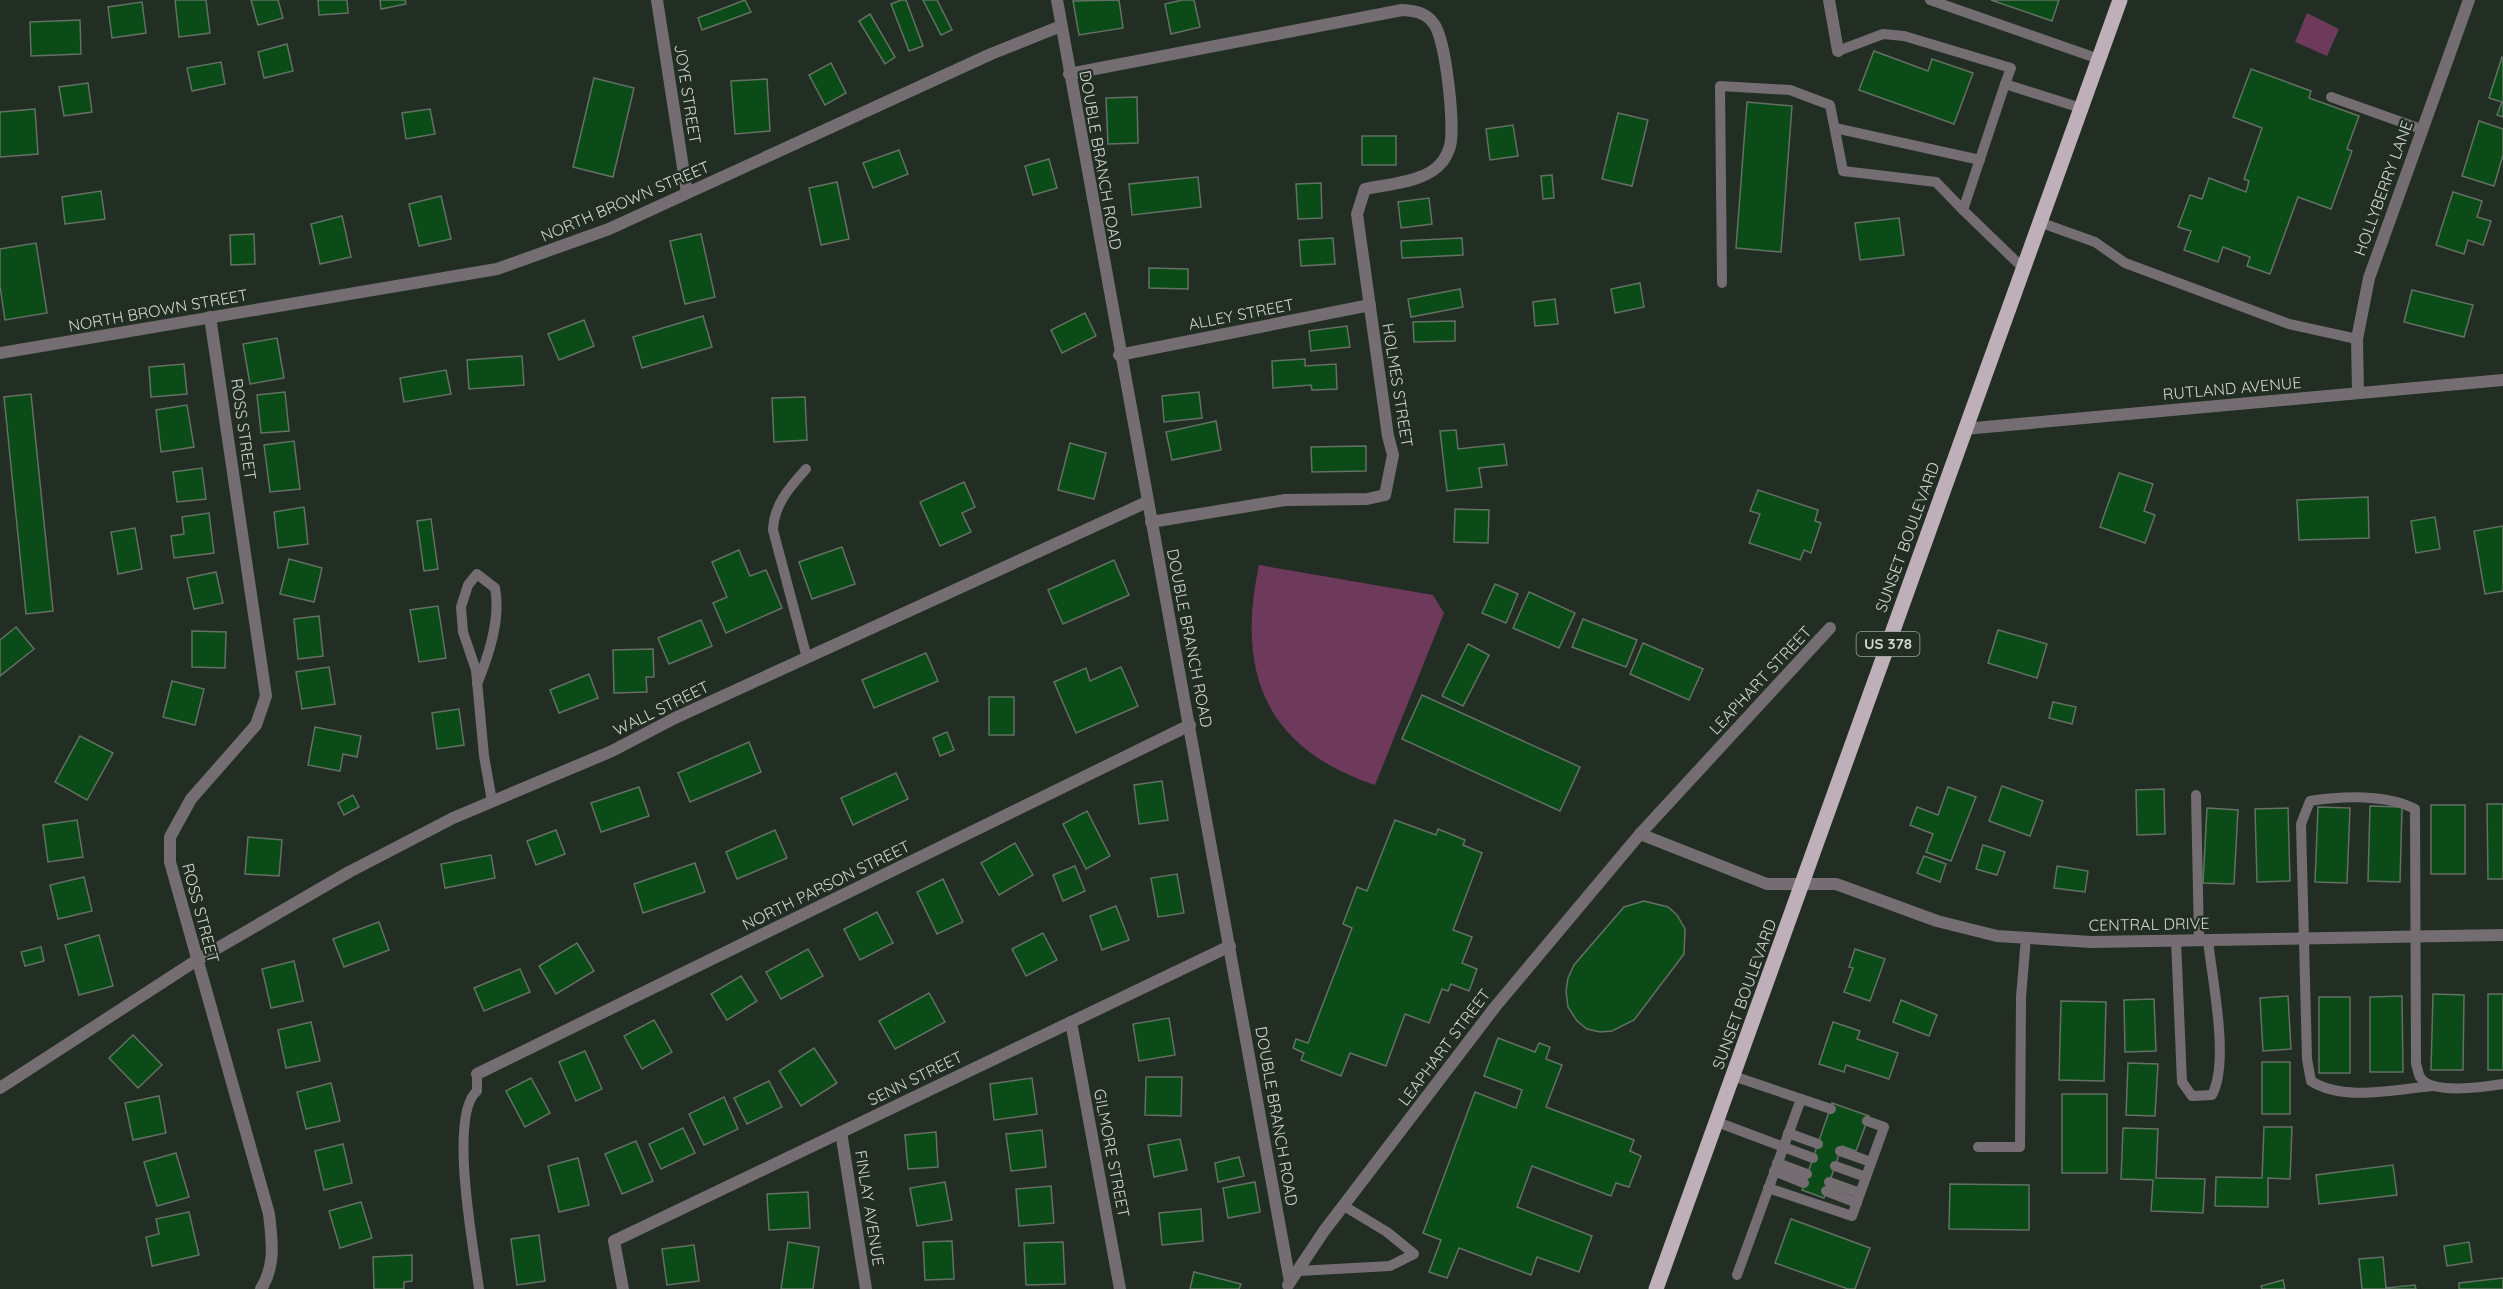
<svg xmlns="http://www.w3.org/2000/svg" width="2503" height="1289" viewBox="0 0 2503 1289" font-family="Quicksand,sans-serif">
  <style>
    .green { fill: #6d3a5b }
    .building { fill: #0b4b17; stroke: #637063; stroke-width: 1.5 }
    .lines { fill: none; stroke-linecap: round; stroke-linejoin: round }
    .lane { stroke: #746d71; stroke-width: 10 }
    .street { stroke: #746d71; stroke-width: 12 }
    .primary { stroke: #bfafb8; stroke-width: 15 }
    .labels { text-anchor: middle; stroke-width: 4.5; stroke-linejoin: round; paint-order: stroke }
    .shield { fill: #222e23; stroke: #9ca49c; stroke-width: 1.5 }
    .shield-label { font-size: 15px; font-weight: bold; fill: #d0d7d0 }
    .street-label { font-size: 16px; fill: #d0d7d0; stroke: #222e23 }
  </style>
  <rect width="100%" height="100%" fill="#222e23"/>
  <g class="green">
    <polygon points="2307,13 2339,29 2327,56 2295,42"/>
    <path d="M1259,565l174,30 11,18 -69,172c-110,-37 -139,-112 -116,-220z"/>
  </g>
  <g class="building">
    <polygon points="175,0 206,0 210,33 179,37"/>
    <polygon points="251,0 278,0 283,18 258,25"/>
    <polygon points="318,0 347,0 348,13 319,15"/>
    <polygon points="380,0 405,0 406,4 381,9"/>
    <polygon points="745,0 751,12 702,30 698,18"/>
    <polygon points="901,0 906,0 923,46 909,51 891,4"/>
    <polygon points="923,0 937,0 952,30 941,35"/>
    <polygon points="1119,0 1123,28 1079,35 1073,1"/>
    <polygon points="1182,0 1194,0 1200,27 1171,34 1165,4"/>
    <polygon points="1991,0 2059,0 2052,21"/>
    <polygon points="142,2 146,33 112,38 108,7"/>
    <polygon points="870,14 895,57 885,64 859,21"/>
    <polygon points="80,20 81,54 31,56 30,22"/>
    <polygon points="287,44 293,71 264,78 258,52"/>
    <polygon points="1874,51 1928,71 1932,59 1973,73 1954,124 1859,90"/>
    <polygon points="2502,57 2503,58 2503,117 2497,115 2502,102 2489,98"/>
    <polygon points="221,62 225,84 192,91 187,68"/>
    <polygon points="831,63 846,93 825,105 809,75"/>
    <polygon points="2251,69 2311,91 2309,98 2359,116 2347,149 2352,151 2331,209 2298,197 2270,274 2247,266 2250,257 2223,247 2218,262 2184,250 2191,231 2178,227 2190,195 2202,199 2209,178 2246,192 2249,181 2244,179 2262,128 2233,117"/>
    <polygon points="594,78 634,88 613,177 573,167"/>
    <polygon points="767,79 770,131 735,134 731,81"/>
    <polygon points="88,83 92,112 64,116 59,87"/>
    <polygon points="1137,97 1138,143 1108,144 1106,98"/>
    <polygon points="1747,102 1792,106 1781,252 1736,248"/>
    <polygon points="35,109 38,154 0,157 0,112"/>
    <polygon points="430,109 435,134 406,139 402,113"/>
    <polygon points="1618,113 1648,120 1632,186 1602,179"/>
    <polygon points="2479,121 2503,129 2503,155 2494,186 2462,176"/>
    <polygon points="1513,125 1518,156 1490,160 1486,129"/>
    <rect x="1362" y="136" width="34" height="29"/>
    <polygon points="899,150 908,174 873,188 863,163"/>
    <polygon points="1049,159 1057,188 1033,195 1025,166"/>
    <polygon points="1552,175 1554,198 1543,199 1541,176"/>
    <polygon points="1198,177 1201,207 1132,215 1129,184"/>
    <polygon points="837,182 849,239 821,245 809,188"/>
    <polygon points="1321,183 1322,218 1298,219 1296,184"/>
    <polygon points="101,191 105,219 65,224 62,197"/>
    <polygon points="2453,192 2482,201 2477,217 2491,221 2483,245 2468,240 2464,254 2436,245"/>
    <polygon points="441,196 451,239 419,246 409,204"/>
    <polygon points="1429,198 1432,224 1401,228 1398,202"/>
    <polygon points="342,216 351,257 320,264 311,224"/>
    <polygon points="1899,218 1904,255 1860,260 1855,223"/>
    <polygon points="254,234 255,264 231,265 230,235"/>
    <polygon points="701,234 715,297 685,304 670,241"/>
    <polygon points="1333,238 1335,264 1301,266 1299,240"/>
    <polygon points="1462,238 1463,255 1402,258 1401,241"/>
    <polygon points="36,243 47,313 5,320 0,286 0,249"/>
    <polygon points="1149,268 1188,269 1188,289 1149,288"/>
    <polygon points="1640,283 1644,307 1615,313 1611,289"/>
    <polygon points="1460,289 1463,307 1411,317 1408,299"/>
    <polygon points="2412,290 2473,305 2464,337 2404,322"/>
    <polygon points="1555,299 1558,324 1535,326 1533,302"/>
    <polygon points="1085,313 1096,336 1062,353 1051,330"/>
    <polygon points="703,316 712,347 642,368 633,337"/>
    <polygon points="584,320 594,346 559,360 548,334"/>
    <polygon points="1455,321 1455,341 1414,342 1413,322"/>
    <polygon points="1347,326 1350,347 1311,351 1309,331"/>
    <polygon points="277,338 284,378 250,384 243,344"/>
    <polygon points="522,356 524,385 469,389 467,360"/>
    <polygon points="1305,359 1305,366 1336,364 1337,389 1312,390 1311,385 1273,388 1272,361"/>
    <polygon points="184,364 187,394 151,397 149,367"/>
    <polygon points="446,370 451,394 404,402 400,378"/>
    <polygon points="285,392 289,431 261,433 257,395"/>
    <polygon points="1199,392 1202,418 1164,422 1162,396"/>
    <polygon points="31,394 53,611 26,614 4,397"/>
    <polygon points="805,397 807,440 774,442 772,398"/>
    <polygon points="187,405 194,447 161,452 156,410"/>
    <polygon points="1216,421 1221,450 1172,460 1166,432"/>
    <polygon points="1456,430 1458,449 1504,444 1507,465 1479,468 1482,487 1447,491 1440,431"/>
    <polygon points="294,441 300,489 270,492 264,445"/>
    <polygon points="1070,443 1106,453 1094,499 1058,490"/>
    <polygon points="1366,446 1366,471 1312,472 1311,447"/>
    <polygon points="202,468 206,499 177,502 173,472"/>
    <polygon points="2119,473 2153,484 2144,511 2155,515 2145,543 2100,527"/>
    <polygon points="964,482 975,507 962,513 971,532 940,546 920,502"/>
    <polygon points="1758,490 1818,510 1815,521 1821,523 1811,553 1804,550 1800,560 1749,543 1760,514 1750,511"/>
    <polygon points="2368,497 2369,538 2299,540 2297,500"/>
    <polygon points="304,507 308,544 278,548 274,512"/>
    <polygon points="1455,509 1489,510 1488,543 1454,542"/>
    <polygon points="209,513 214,553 174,558 171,536 184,534 182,517"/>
    <polygon points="2435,517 2440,549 2416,553 2411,521"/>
    <polygon points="431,519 438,569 424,571 417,521"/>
    <polygon points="2503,526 2503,591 2485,594 2474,531"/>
    <polygon points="135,528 142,569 118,574 111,532"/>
    <polygon points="842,547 855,584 812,599 799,562"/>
    <polygon points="739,550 750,576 766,570 782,608 726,633 713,603 727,597 712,562"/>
    <polygon points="289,559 322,568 314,602 280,594"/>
    <polygon points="1114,560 1129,595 1063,624 1048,590"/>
    <polygon points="216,572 223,603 194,609 187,578"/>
    <polygon points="1495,584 1518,594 1506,623 1482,613"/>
    <polygon points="1529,592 1575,613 1559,648 1513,628"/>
    <polygon points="438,606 446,658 419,662 410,610"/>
    <polygon points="319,616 323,656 298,659 294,619"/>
    <polygon points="1583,619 1637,640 1626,667 1572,647"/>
    <polygon points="701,620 712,646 669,664 658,638"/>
    <polygon points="16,627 34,649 0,676 0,640"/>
    <polygon points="1998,630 2047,644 2037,678 1988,663"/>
    <polygon points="192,631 226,632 225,668 192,667"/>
    <polygon points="1643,643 1703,669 1689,700 1630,674"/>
    <polygon points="1468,644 1489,655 1463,706 1442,696"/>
    <polygon points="653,649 654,677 646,677 647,692 614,693 613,650"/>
    <polygon points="926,653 938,681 874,708 862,680"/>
    <polygon points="329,667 335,704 302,709 296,672"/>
    <polygon points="1121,667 1138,706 1076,733 1054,682 1086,668 1090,681"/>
    <polygon points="589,674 598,698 559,713 550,690"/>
    <polygon points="172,681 204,689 195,725 163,717"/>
    <polygon points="1422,695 1580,767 1560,811 1402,739"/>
    <rect x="989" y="697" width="25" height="38"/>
    <polygon points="2053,702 2076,707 2072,724 2049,718"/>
    <polygon points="459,709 464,745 437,749 432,713"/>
    <polygon points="315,727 361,736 357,757 343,754 340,771 308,765"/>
    <polygon points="947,732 954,750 940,756 933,738"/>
    <polygon points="80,736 113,753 87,800 55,782"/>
    <polygon points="749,742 761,772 690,802 678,773"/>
    <polygon points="896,773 908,799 853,825 841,798"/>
    <polygon points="1162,781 1168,820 1139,824 1134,785"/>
    <polygon points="2002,786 2043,801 2030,836 1989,821"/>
    <polygon points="639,787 649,816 601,832 591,803"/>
    <polygon points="1948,787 1976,797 1951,861 1926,852 1933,834 1910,825 1917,807 1938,815"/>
    <polygon points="2164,789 2165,834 2137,835 2136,790"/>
    <polygon points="353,795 359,807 344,815 338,803"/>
    <polygon points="2487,804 2503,804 2503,879 2488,879"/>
    <rect x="2431" y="805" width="34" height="69"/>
    <polygon points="2370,806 2402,807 2400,882 2368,881"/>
    <polygon points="2318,807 2350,808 2347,883 2315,882"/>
    <polygon points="2207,808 2238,810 2234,884 2203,883"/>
    <polygon points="2288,808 2290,881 2257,882 2255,809"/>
    <polygon points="1087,811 1110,856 1086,869 1063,824"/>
    <polygon points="77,820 83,857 48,862 43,825"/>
    <polygon points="1395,820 1436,835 1438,829 1465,840 1463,845 1482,853 1453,930 1472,937 1462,963 1477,969 1469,991 1451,984 1448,991 1442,989 1429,1023 1405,1014 1386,1066 1350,1053 1341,1076 1301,1060 1304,1053 1293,1048 1296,1039 1308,1043 1352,928 1343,924 1357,887 1367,891"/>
    <polygon points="556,830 565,854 536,865 527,841"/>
    <polygon points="775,830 787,858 737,879 726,852"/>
    <polygon points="248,837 282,840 279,876 245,874"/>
    <polygon points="1015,843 1033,875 999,895 981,863"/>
    <polygon points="1983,845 2005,852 1997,875 1976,869"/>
    <polygon points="491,855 495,878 445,888 441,864"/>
    <polygon points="1924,856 1946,864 1940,882 1917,873"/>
    <polygon points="695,863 705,892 643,913 634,884"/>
    <polygon points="1075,866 1085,891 1063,901 1053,875"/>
    <polygon points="2057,866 2088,871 2085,892 2054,888"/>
    <polygon points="1177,874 1184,913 1158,917 1151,878"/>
    <polygon points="84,877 92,911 58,919 50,885"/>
    <polygon points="943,879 963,922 937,934 917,892"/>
    <polygon points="1644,901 1668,907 1677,915 1685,929 1684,954 1634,1020 1612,1031 1600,1032 1587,1029 1577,1021 1568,1007 1566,991 1568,978 1574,965 1624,907"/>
    <polygon points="1116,906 1129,940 1102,950 1090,916"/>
    <polygon points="877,912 893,943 860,960 844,929"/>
    <polygon points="379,922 389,950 344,967 333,939"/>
    <polygon points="1043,933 1057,960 1026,976 1012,949"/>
    <polygon points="99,935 113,986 79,995 65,945"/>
    <polygon points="577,943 594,971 556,994 539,966"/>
    <polygon points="41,947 44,961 25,966 21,952"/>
    <polygon points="808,949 823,976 781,999 766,972"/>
    <polygon points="1855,949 1885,959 1870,1001 1844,992 1853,968 1849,967"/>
    <polygon points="294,961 303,1001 271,1008 262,969"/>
    <polygon points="520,969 530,992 484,1011 474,988"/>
    <polygon points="741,976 757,1001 727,1020 711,994"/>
    <polygon points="929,993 945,1022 895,1049 879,1021"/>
    <polygon points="2433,994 2464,995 2463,1070 2431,1070"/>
    <rect x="2488" y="994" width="15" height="76"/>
    <polygon points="2288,996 2291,1049 2263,1051 2260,998"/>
    <polygon points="2402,996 2403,1072 2370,1072 2370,997"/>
    <rect x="2319" y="997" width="31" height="76"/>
    <polygon points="2154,999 2156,1051 2125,1052 2124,1000"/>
    <polygon points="1901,1000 1937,1015 1929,1036 1893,1022"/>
    <polygon points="2061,1001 2106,1002 2104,1081 2059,1080"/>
    <polygon points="1169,1018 1175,1055 1139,1061 1133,1024"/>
    <polygon points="654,1020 672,1052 642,1069 624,1036"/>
    <polygon points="311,1022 320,1061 286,1068 278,1030"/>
    <polygon points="1833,1022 1860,1031 1857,1039 1898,1053 1889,1079 1846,1065 1844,1072 1819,1064"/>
    <polygon points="133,1035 162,1065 138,1088 109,1058"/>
    <polygon points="1498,1038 1535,1052 1539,1043 1550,1047 1546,1059 1562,1065 1546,1107 1634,1140 1630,1151 1641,1156 1629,1187 1616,1183 1611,1196 1532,1166 1517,1207 1592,1236 1579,1272 1537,1257 1531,1275 1459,1248 1447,1278 1429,1272 1441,1240 1423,1233 1475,1092 1516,1108 1522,1090 1484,1076"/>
    <polygon points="814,1048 837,1083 801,1106 779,1071"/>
    <polygon points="585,1051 602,1089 576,1101 559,1062"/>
    <rect x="2262" y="1062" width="28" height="52"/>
    <polygon points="2128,1063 2158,1064 2155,1116 2126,1115"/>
    <polygon points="1146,1077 1182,1077 1181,1116 1145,1115"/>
    <polygon points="531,1078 550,1113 525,1127 506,1091"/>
    <polygon points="1032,1078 1037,1114 994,1120 990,1084"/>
    <polygon points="769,1081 782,1107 747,1124 734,1098"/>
    <polygon points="331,1083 340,1121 306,1129 297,1092"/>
    <rect x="2062" y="1094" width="45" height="79"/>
    <polygon points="159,1096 166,1133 133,1140 125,1103"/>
    <polygon points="724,1097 738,1129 704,1145 689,1114"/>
    <polygon points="1832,1103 1869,1116 1856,1151 1842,1146 1824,1198 1802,1190"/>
    <polygon points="2264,1127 2292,1127 2290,1179 2268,1178 2268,1207 2215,1206 2216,1177 2262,1178"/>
    <polygon points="683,1128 695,1153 661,1169 649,1144"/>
    <polygon points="2123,1128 2158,1129 2156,1178 2205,1179 2203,1213 2151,1211 2153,1180 2121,1179"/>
    <polygon points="1042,1130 1046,1167 1011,1171 1006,1134"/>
    <polygon points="936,1132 938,1167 908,1169 905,1135"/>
    <polygon points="1180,1139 1187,1170 1154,1177 1148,1145"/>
    <polygon points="636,1141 653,1181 622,1194 605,1154"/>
    <polygon points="343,1144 352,1183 324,1190 315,1151"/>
    <polygon points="176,1153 189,1197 157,1206 144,1162"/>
    <polygon points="1239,1157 1244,1176 1218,1182 1215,1163"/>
    <polygon points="578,1158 589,1205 559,1212 548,1166"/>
    <polygon points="2393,1165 2397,1195 2319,1204 2316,1175"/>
    <polygon points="945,1182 952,1220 917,1226 910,1188"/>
    <polygon points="1255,1182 1260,1212 1228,1218 1223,1188"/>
    <polygon points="1950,1184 2029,1185 2029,1230 1949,1229"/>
    <polygon points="1051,1186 1054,1223 1019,1226 1016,1189"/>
    <polygon points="808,1192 810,1228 769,1230 767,1194"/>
    <polygon points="361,1202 372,1238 340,1248 329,1211"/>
    <polygon points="1201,1209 1203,1241 1162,1245 1159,1213"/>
    <polygon points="189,1212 199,1255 152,1266 146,1237 159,1234 156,1219"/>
    <polygon points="1791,1219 1870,1248 1855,1289 1848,1289 1775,1263"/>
    <polygon points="539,1235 545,1281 517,1285 511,1239"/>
    <polygon points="952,1241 954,1279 925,1280 923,1242"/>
    <polygon points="788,1242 819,1247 813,1289 781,1289"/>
    <polygon points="1063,1242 1065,1284 1026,1285 1024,1243"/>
    <polygon points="2469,1242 2472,1262 2447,1266 2444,1246"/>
    <polygon points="694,1245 699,1281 667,1285 662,1249"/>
    <polygon points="412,1255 412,1281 404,1282 404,1289 374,1289 373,1257"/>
    <polygon points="2383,1257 2386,1288 2415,1285 2416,1289 2362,1289 2359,1259"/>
    <polygon points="1194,1272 1241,1284 1239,1289 1190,1289"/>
    <polygon points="2503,1278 2503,1289 2459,1289 2459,1283"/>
    <polygon points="2283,1280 2285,1289 2262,1289 2261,1286"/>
  </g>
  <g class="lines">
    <g class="lane">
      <polyline points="1930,0 2099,59"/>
      <polyline points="1838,51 1883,34 1904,36 2011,68 2005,84 2081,108"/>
      <polyline points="2005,84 1963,210 2023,268"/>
      <polyline points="2331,97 2421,129"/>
      <polyline points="1835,128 1980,160"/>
      <polyline points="2039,222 2095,242 2125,263 2289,324 2357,339"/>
      <polyline points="1722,283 1720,86 1790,90 1830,105 1843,171 1936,182 1963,210"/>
      <path d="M806,469c-16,18 -32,35 -33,61l34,128"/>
      <path d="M477,684c12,-29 24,-65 18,-96l-18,-14 -9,11 -7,22 2,25 13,38 8,86 8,45"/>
      <polyline points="2196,795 2199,940"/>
      <path d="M2176,940l6,142 10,14 20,-1c18,-34 0,-115 -4,-155"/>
      <path d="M477,1074v17c-29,24 -3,159 2,198"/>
      <polyline points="1733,1076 1831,1109"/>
      <path d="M2433,1086c-37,3 -90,16 -122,-5l-4,-22 -6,-235 9,-23c32,-5 76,-7 105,8l1,254c1,4 2,10 4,14 11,18 65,10 83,7"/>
      <polyline points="1717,1122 1813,1158"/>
      <polyline points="1788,1133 1818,1144"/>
      <polyline points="1978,1147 2020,1147 2021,997 2026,938"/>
      <polyline points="1840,1151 1871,1162"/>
      <polyline points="1777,1163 1807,1174"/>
      <polyline points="1835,1166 1866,1177"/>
      <polyline points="1774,1171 1804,1183"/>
      <polyline points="1829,1182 1860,1193"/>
      <polyline points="1768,1188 1852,1216 1884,1127 1867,1121"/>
      <polyline points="1826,1191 1857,1203"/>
      <polyline points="1299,1271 1390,1266 1414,1254 1387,1232 1344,1206"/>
      <polyline points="1737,1275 1801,1099"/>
    </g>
    <g class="street">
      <polyline points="657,0 687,193"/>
      <polyline points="1057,0 1290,1282"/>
      <polyline points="1829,0 1838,51"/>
      <path d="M1069,74l333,-64c13,1 24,2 32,14 12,16 21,102 16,122 -1,4 -5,13 -8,16 -15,20 -53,22 -77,27l-8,25 31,222 5,19 -8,40 -18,4 -82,1 -134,22"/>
      <path d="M210,317l56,379 -10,29 -65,74 -21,38v25l99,352c3,27 7,51 -8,75"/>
      <polyline points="0,353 497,269 609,229 991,54 1061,26"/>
      <polyline points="1119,355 1370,305"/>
      <polyline points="2358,392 2357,339 2369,278 2469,0"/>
      <polyline points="1964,429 2503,380"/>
      <polyline points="1640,834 1767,884 1836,884 1937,921 1997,936 2091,942 2503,935"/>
      <polyline points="1071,1022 1120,1289"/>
      <polyline points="477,1074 1190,725"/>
      <polyline points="0,1088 197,960 349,872 453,818 612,751 675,718 1147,502"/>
      <polyline points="841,1132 866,1289"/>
      <polyline points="1288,1285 1324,1231 1495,1007 1640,834 1830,628"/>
      <polyline points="623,1289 614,1241 1230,946"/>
    </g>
    <polyline class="primary" points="1656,1289 2120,0"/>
  </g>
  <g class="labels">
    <rect class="shield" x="1856.5" y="632" width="63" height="24" rx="4.5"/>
    <g class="shield-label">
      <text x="1888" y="649">US 378</text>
    </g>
    <g class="street-label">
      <text transform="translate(688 94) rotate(81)" y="6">JOYE STREET</text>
      <text transform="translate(1101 160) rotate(80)" y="6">DOUBLE BRANCH ROAD</text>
      <text transform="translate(2383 188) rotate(-70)" y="6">HOLLYBERRY LANE</text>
      <text transform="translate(625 201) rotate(-23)" y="6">NORTH BROWN STREET</text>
      <text transform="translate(158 310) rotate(-10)" y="6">NORTH BROWN STREET</text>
      <text transform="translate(1241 314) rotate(-11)" y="6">ALLEY STREET</text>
      <text transform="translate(1398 385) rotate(81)" y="6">HOLMES STREET</text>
      <text transform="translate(2232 388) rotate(-5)" y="6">RUTLAND AVENUE</text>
      <text transform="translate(244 429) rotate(82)" y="6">ROSS STREET</text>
      <text transform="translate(1907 537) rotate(-70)" y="6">SUNSET BOULEVARD</text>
      <text transform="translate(1190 638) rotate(79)" y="6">DOUBLE BRANCH ROAD</text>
      <text transform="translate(1760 680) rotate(-47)" y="6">LEAPHART STREET</text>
      <text transform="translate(661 708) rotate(-26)" y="6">WALL STREET</text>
      <text transform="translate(826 885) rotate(-26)" y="6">NORTH PARSON STREET</text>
      <text transform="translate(201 913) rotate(75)" y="6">ROSS STREET</text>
      <text transform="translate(2149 924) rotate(-1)" y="6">CENTRAL DRIVE</text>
      <text transform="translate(1744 994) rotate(-70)" y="6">SUNSET BOULEVARD</text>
      <text transform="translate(1444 1047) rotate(-53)" y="6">LEAPHART STREET</text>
      <text transform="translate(915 1078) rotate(-26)" y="6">SENN STREET</text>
      <text transform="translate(1277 1116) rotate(80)" y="6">DOUBLE BRANCH ROAD</text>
      <text transform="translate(1112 1153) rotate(79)" y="6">GILMORE STREET</text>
      <text transform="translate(870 1208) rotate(81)" y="6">FINLAY AVENUE</text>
    </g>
  </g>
</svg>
